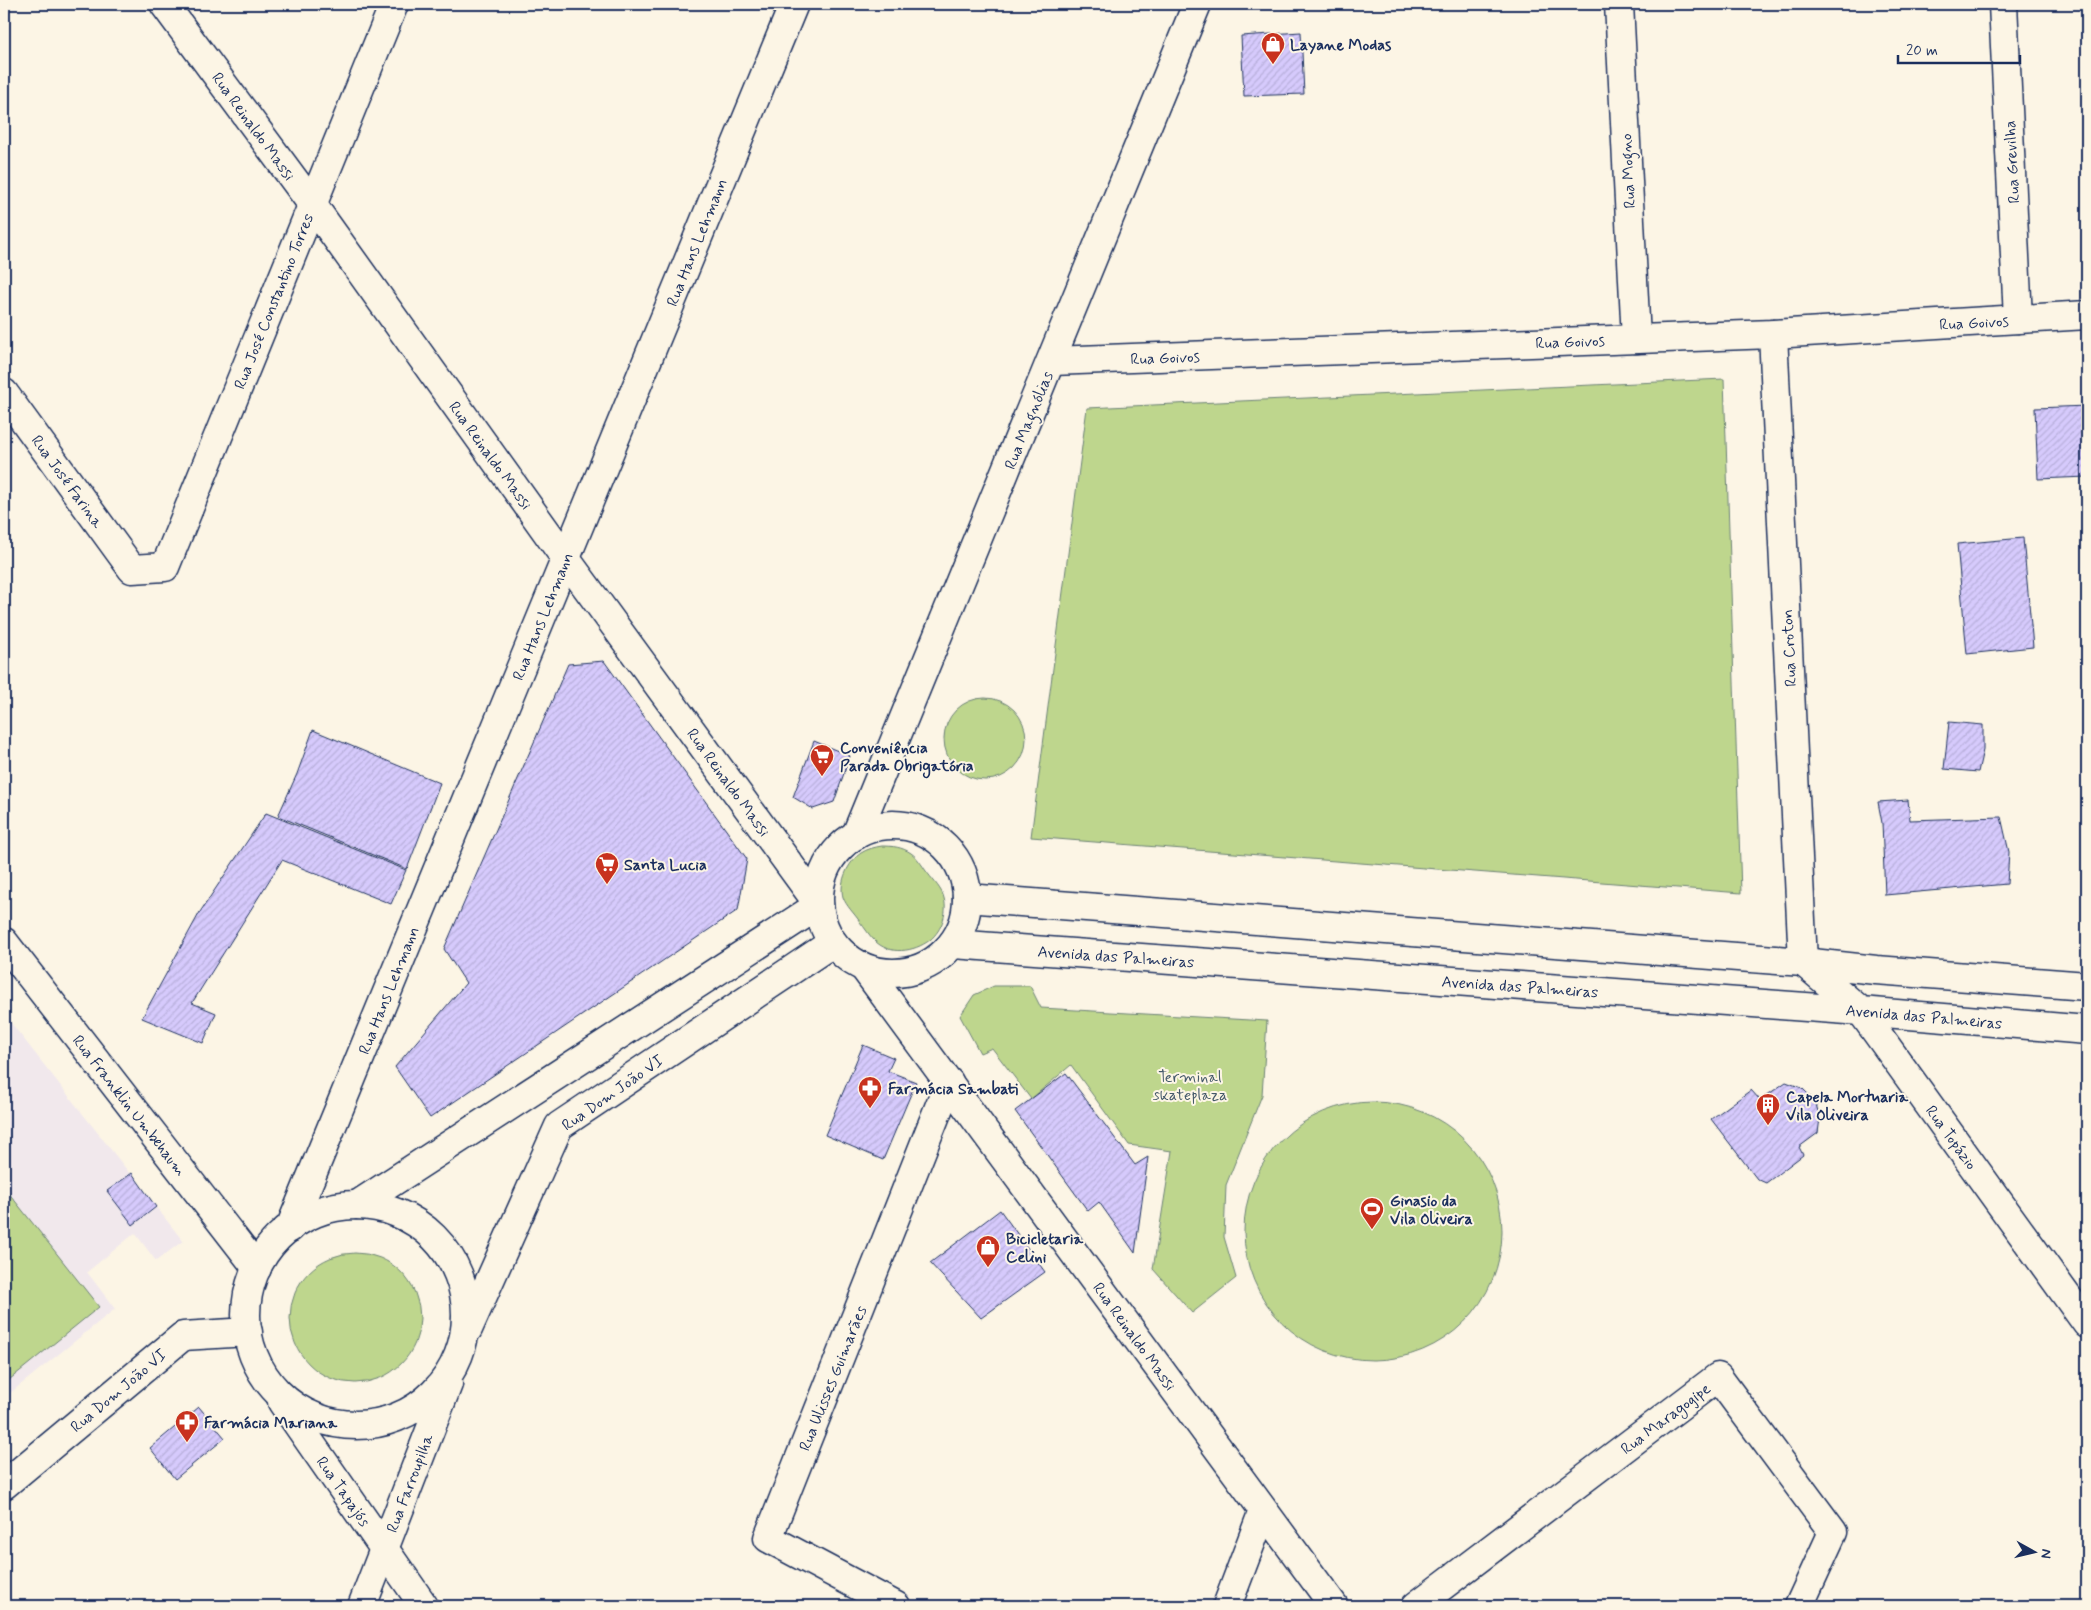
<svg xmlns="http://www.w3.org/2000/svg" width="2091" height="1610" viewBox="0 0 2091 1610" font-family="Mynerve,sans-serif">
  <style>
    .built { fill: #f1e8ec }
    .green { fill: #bed68d; stroke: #6c8276 }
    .building { fill: url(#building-hatch); stroke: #1b2f5e }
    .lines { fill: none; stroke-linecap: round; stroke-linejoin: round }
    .minor-casing { stroke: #1b2f5e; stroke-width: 31 }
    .minor { stroke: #fcf5e5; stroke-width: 28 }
    .labels { text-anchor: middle; stroke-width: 4; stroke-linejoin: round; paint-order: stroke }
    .poi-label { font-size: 16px; font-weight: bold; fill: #1b2f5e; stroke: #fcf5e5; text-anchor: start }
    .street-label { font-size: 16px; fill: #1b2f5e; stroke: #fcf5e5 }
    .park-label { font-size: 16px; fill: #44596a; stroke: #fcf5e5 }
  </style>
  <defs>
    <pattern id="building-hatch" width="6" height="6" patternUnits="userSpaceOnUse" patternTransform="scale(1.25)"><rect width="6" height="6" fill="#d6cafc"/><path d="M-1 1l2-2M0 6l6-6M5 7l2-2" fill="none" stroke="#b7aeda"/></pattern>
  </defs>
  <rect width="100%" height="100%" fill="#fcf5e5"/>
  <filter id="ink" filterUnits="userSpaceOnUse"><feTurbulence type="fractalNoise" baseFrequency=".02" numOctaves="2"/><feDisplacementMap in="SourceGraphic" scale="10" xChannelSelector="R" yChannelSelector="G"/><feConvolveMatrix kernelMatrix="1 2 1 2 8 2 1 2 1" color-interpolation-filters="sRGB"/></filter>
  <g filter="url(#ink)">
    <polygon class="built" points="4,1014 183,1241 156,1261 135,1233 87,1272 115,1309 4,1398"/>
    <g class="green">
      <polygon points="1724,379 1741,893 1031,837 1087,408"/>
      <circle cx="985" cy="739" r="41"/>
      <path d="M882,846c11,0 20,1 29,7 6,4 11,12 15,18 5,7 14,16 17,24 6,16 -1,35 -13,45 -16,12 -41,16 -56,0 -5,-5 -9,-12 -14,-18 -5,-8 -14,-16 -17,-25 -4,-15 5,-35 18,-44 6,-4 14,-6 21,-7z"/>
      <polygon points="994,986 1030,986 1041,1008 1267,1021 1262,1095 1226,1185 1224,1237 1236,1278 1192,1313 1153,1269 1172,1151 1129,1145 1071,1065 1031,1099 992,1048 980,1053 960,1016 974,995"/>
      <circle cx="1373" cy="1231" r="129"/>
      <polygon points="4,1187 99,1307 4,1384"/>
      <circle cx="355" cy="1318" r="65"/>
    </g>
    <g class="building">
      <polygon points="1301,32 1304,94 1244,96 1241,36"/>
      <polygon points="2087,406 2087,477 2038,479 2035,408"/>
      <polygon points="2023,538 2033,647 1967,654 1957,544"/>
      <polygon points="604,661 747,859 738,910 430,1118 395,1067 466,983 444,949 568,664"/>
      <polygon points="1949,722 1983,725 1983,750 1978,772 1944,769"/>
      <polygon points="313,730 440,783 407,869 278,816 297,774"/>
      <polygon points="814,741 850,756 834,802 813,809 793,797"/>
      <polygon points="1908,800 1910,820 2001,817 2009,852 2007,884 1885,895 1882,823 1878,802"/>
      <polygon points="266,813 406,870 391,904 282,860 192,1003 216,1013 203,1043 142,1018 200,912"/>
      <polygon points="863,1045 894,1058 888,1071 916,1082 883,1160 825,1135"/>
      <polygon points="1066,1073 1135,1165 1148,1157 1135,1253 1099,1202 1088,1211 1015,1111"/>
      <polygon points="1786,1082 1802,1088 1815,1101 1820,1118 1818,1133 1799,1147 1803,1155 1766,1183 1757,1179 1711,1119 1751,1090 1760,1100"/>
      <polygon points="132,1173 156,1207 133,1225 107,1191"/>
      <polygon points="1000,1210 1045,1272 981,1318 930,1263"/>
      <polygon points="199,1407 225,1438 175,1479 150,1448"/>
    </g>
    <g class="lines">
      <g class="minor-casing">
        <g id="minor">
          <polyline points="164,4 312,204 566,559 819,905 357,1205"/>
          <polyline points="1619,4 1636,339"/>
          <polyline points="2003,4 2018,319"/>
          <polyline points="1773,334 1803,962 1861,1011 2087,1324"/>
          <polyline points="1052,361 1773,334 2087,315"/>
          <polyline points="4,393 132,569 165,567 394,4"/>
          <circle cx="893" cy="899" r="74"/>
          <polyline points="856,835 1197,4"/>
          <polyline points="967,898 1803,962 1876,970 2087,986"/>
          <polyline points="4,942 257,1268"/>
          <polyline points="953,944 1861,1011 2087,1030"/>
          <polyline points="865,969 1334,1606"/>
          <circle cx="356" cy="1315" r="110"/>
          <polyline points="290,1228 794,4"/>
          <polyline points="468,1329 559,1126 832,943"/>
          <polyline points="282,1402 424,1606"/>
          <polyline points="4,1485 183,1336 248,1332"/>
          <polyline points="362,1606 448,1384"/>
          <polyline points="896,1606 768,1538 949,1082"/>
          <polyline points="1227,1606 1263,1511"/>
          <polyline points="1416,1606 1718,1377 1833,1532 1799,1606"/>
        </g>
      </g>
      <use href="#minor" class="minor"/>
    </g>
  </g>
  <defs>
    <g id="shop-pin" transform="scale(1.25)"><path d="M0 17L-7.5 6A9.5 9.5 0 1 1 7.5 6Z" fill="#c8321e" stroke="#fcf5e5"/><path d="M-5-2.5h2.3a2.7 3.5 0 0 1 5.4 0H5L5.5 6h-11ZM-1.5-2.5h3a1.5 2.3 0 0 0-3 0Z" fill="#fff"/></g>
    <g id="supermarket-pin" transform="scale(1.25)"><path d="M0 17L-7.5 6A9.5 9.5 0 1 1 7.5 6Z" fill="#c8321e" stroke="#fcf5e5"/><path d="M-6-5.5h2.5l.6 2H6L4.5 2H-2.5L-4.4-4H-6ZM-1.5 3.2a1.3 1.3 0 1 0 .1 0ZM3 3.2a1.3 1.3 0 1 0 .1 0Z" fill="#fff"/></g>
    <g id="pharmacy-pin" transform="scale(1.25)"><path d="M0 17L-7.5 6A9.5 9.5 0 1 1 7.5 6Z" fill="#c8321e" stroke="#fcf5e5"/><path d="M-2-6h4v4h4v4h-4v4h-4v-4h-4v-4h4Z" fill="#fff"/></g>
    <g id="building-pin" transform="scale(1.25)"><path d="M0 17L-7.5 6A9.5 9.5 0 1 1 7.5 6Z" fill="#c8321e" stroke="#fcf5e5"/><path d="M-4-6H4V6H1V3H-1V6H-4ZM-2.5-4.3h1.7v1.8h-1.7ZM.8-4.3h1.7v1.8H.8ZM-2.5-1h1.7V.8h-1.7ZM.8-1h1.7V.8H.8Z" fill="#fff"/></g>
    <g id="stadium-pin" transform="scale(1.25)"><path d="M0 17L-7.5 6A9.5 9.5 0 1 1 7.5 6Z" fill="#c8321e" stroke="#fcf5e5"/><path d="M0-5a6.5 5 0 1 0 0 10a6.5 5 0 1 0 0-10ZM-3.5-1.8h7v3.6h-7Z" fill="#fff"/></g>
  </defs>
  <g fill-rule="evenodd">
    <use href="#shop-pin" x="1273" y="44"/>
    <use href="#supermarket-pin" x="822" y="756"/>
    <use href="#supermarket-pin" x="607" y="864"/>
    <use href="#pharmacy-pin" x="870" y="1088"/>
    <use href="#building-pin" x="1768" y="1105"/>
    <use href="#stadium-pin" x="1372" y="1209"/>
    <use href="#shop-pin" x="988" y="1247"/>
    <use href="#pharmacy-pin" x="187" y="1422"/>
  </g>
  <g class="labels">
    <g class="poi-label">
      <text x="1290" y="50">Layane Modas</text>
      <text x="840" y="753">Conveniência<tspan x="840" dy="18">Parada Obrigatória</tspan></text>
      <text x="624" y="870">Santa Lucia</text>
      <text x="888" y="1094">Farmácia Sambati</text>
      <text x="1786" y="1102">Capela Mortuaria<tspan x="1786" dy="18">Vila Oliveira</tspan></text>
      <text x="1390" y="1206">Ginasio da<tspan x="1390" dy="18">Vila Oliveira</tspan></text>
      <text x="1006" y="1244">Bicicletaria<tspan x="1006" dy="18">Celini</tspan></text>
      <text x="204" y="1428">Farmácia Mariana</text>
    </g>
    <g class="street-label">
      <text transform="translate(254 126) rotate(54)" y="6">Rua Reinaldo Massi</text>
      <text transform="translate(2011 162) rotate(-93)" y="6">Rua Grevilha</text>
      <text transform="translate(1627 171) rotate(-93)" y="6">Rua Mogno</text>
      <text transform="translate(696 242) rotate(-68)" y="6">Rua Hans Lehmann</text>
      <text transform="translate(273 301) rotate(-68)" y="6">Rua José Constantino Torres</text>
      <text transform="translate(1974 322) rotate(-3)" y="6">Rua Goivos</text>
      <text transform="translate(1570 341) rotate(-2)" y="6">Rua Goivos</text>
      <text transform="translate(1165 357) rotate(-2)" y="6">Rua Goivos</text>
      <text transform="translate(1028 420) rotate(-68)" y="6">Rua Magnólias</text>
      <text transform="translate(491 455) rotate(54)" y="6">Rua Reinaldo Massi</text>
      <text transform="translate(68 481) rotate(54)" y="6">Rua José Farina</text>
      <text transform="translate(542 616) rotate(-68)" y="6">Rua Hans Lehmann</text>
      <text transform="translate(1788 648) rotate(-93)" y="6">Rua Croton</text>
      <text transform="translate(729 782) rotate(54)" y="6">Rua Reinaldo Massi</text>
      <text transform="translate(1116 956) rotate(4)" y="6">Avenida das Palmeiras</text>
      <text transform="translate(1520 986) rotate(4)" y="6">Avenida das Palmeiras</text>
      <text transform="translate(388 990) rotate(-68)" y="6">Rua Hans Lehmann</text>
      <text transform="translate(1924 1016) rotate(5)" y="6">Avenida das Palmeiras</text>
      <text transform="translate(612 1092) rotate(-35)" y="6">Rua Dom João VI</text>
      <text transform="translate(130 1105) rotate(52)" y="6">Rua Franklin Umbehaum</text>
      <text transform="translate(1952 1137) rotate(54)" y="6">Rua Topázio</text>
      <text transform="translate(1135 1336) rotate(54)" y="6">Rua Reinaldo Massi</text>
      <text transform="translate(832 1378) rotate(-68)" y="6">Rua Ulisses Guimarães</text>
      <text transform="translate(118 1390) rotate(-40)" y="6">Rua Dom João VI</text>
      <text transform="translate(1665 1418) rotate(-37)" y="6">Rua Maragogipe</text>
      <text transform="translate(409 1483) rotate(-69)" y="6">Rua Farroupilha</text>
      <text transform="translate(344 1491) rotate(55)" y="6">Rua Tapajós</text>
    </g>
    <g class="park-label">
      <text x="1190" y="1082">Terminal<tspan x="1190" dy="18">skateplaza</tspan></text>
    </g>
  </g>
  <rect width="2091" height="1610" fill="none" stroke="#fcf5e5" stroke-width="20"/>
  <rect x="10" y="10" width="2071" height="1590" fill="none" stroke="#1b2f5e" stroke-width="2" filter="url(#ink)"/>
  <g transform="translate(2034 1552) rotate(98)" stroke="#fcf5e5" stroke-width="4" paint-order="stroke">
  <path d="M0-4L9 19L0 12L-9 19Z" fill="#1b2f5e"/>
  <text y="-8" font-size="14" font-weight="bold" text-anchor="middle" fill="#1b2f5e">N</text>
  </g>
  <path d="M1898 55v8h122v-8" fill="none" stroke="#1b2f5e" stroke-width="2.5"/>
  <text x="1906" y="55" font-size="15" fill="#1b2f5e" stroke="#fcf5e5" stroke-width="4" paint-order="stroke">20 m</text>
</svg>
